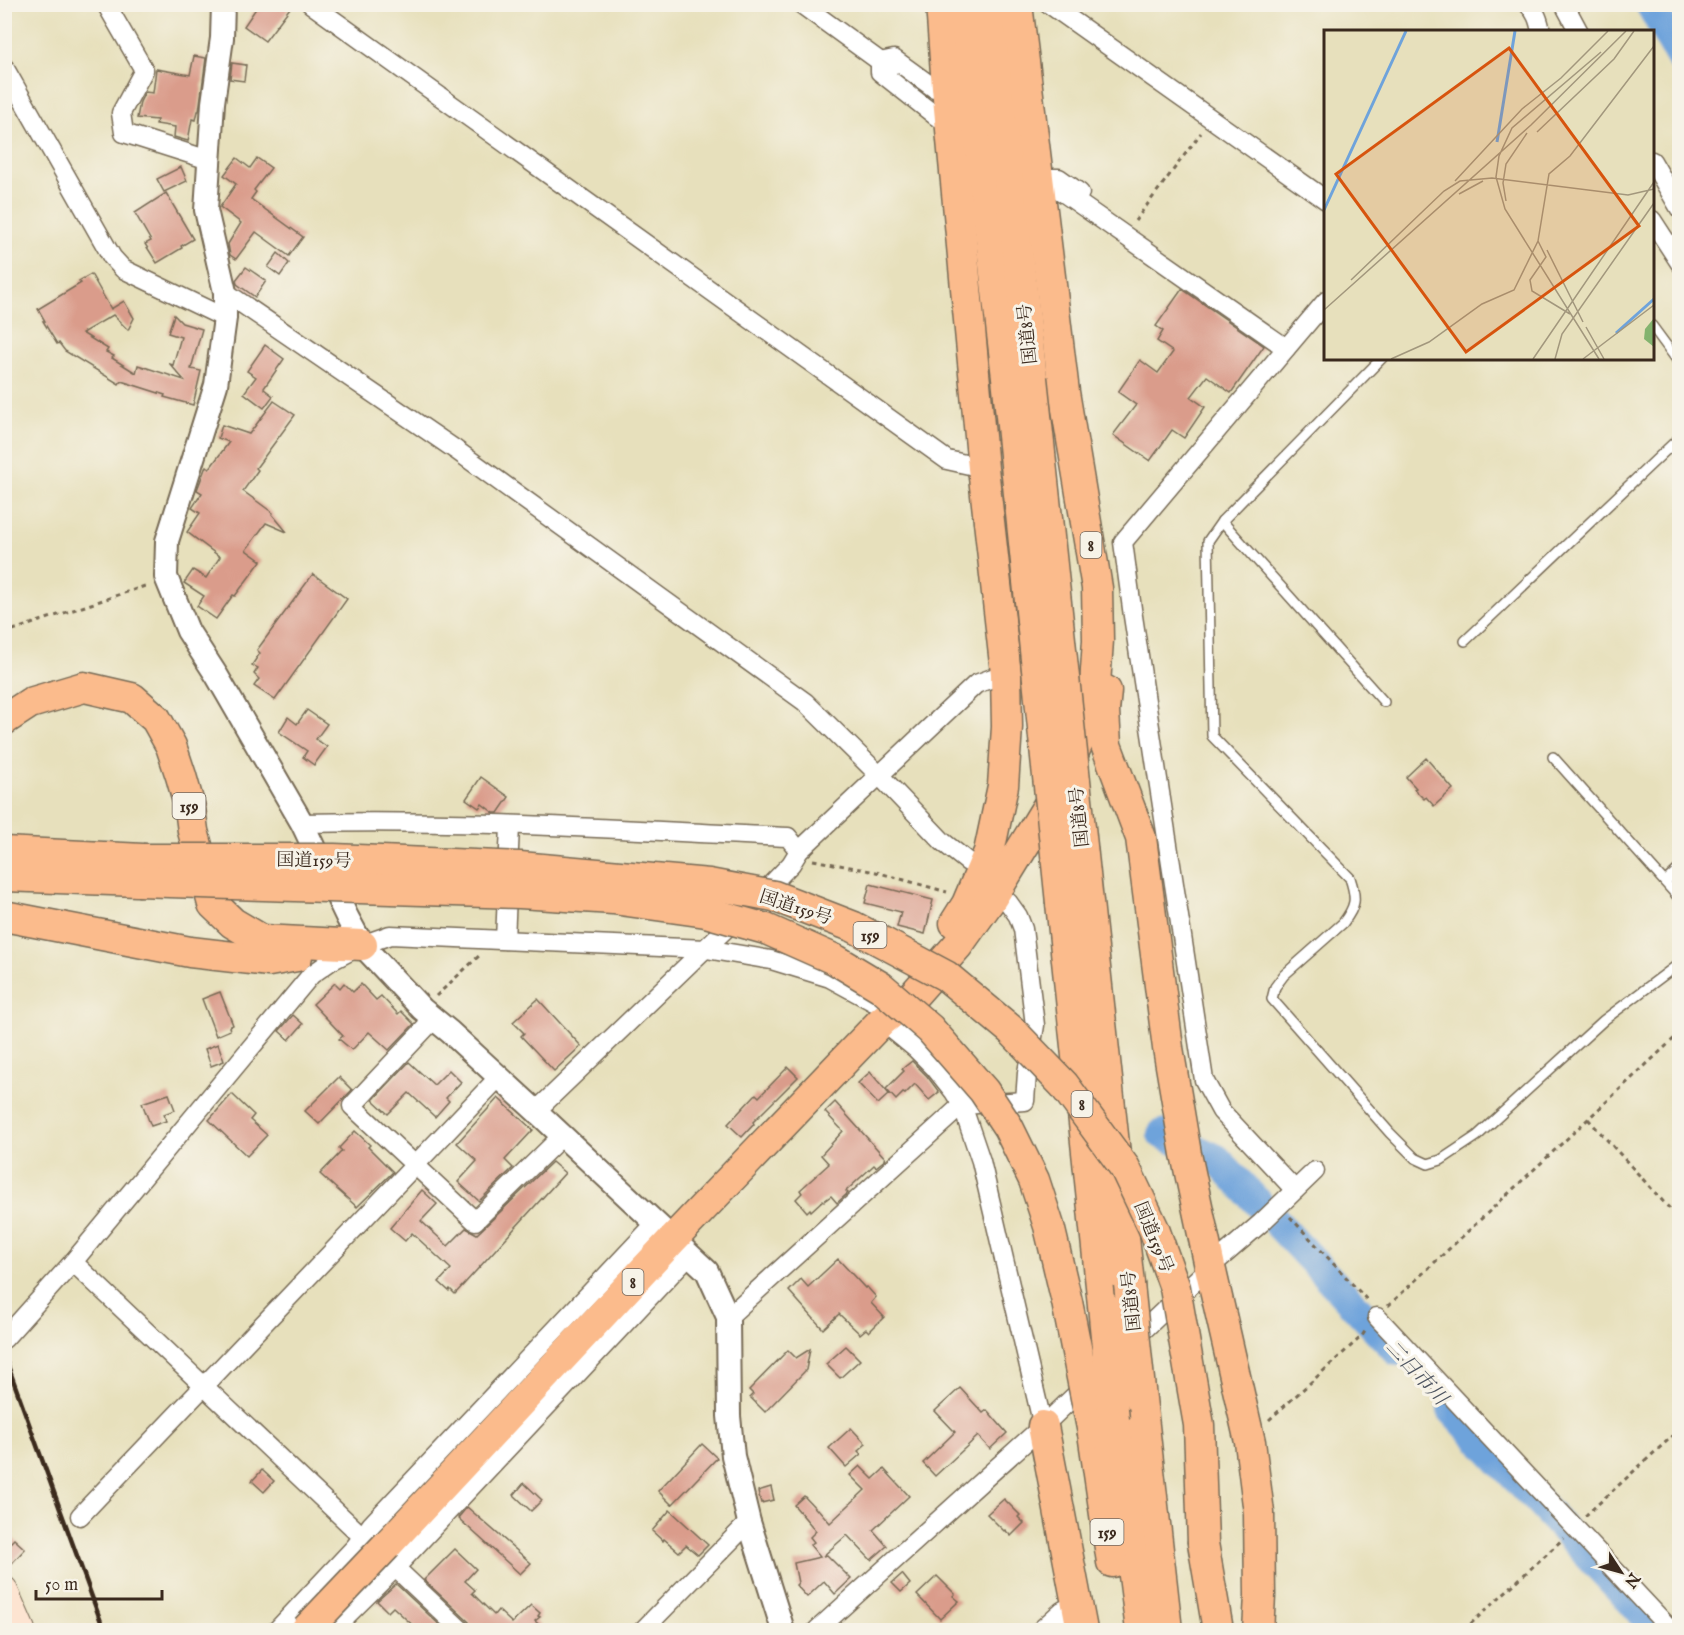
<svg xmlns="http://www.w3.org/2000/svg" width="1684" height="1635" viewBox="0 0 1684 1635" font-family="'IM FELL English','Noto Serif JP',serif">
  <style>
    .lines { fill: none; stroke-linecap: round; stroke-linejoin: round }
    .river { stroke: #6ea3db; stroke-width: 30 }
    .building { fill: #da9c8b }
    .minor-tunnel { stroke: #c5bc9c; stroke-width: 18; stroke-dasharray: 18 9; stroke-linecap: butt }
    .service-casing { stroke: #776a55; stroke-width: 12 }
    .minor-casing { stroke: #776a55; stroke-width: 21 }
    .tertiary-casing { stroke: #776a55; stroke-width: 26 }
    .secondary-casing { stroke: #776a55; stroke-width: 28 }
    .trunk-casing { stroke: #776a55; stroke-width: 33 }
    .path { stroke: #776a55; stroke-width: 3; stroke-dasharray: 4.5 4.5; stroke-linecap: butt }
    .service { stroke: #fff; stroke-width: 9 }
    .minor { stroke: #fff; stroke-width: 18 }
    .tertiary { stroke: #fff; stroke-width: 22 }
    .secondary { stroke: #fde4d1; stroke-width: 26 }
    .trunk { stroke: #fbbb8c; stroke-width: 30 }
    .rail { stroke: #3b2a1e; stroke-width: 4.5 }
    .trunk-bridge-casing { stroke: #776a55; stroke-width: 33; stroke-linecap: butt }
    .trunk-bridge { stroke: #fbbb8c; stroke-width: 30 }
    .labels { text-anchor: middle; stroke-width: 6; stroke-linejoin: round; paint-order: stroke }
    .shield { fill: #f7f3e8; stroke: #73665b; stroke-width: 1.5 }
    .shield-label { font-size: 16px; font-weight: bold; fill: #3b2a1e }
    .street-label { font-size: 18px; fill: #3b2a1e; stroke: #f7f3e8 }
    .water-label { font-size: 20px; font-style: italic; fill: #4d5460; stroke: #f7f3e8 }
    .inset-river { fill: none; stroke: #6ea3db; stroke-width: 3 }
    .inset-road { fill: none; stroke: #a2977d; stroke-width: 1.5 }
    .view { fill: #d7540e; fill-opacity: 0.15; stroke: #d7540e; stroke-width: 3 }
    .inset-edge { fill: none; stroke: #3b2a1e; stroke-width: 3 }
  </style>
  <rect width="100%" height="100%" fill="#f7f3e8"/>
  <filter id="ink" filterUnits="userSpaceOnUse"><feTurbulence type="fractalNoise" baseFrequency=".0167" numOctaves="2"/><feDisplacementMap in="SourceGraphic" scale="12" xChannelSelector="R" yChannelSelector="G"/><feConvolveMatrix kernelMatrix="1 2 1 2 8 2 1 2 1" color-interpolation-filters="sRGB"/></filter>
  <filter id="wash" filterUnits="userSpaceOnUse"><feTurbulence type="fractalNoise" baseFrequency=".008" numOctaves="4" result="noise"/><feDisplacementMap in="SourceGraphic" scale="24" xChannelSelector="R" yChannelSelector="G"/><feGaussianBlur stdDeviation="1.35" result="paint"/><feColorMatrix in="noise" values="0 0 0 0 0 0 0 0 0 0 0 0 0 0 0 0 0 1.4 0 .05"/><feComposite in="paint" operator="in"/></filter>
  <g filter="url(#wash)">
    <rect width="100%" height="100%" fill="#e7e0bc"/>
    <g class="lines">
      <g class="river">
        <polyline points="1650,4 1680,57"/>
        <polyline points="1162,1134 1217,1159 1397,1351"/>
        <polyline points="1452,1410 1658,1630"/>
      </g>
    </g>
    <g id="blocks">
      <g class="building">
        <polygon points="259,4 293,4 265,41 244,26"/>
        <polygon points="194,56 206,58 199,111 198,111 196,120 192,119 188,141 174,137 175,127 156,124 157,120 137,118 140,102 145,92 153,93 156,69 190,75"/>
        <polygon points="232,63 246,65 244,81 230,79"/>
        <polygon points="237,158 250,168 257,158 271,168 254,190 256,192 251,199 303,237 289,256 256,232 236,259 230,255 228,244 241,223 220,207 236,184 224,175"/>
        <polygon points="181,167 187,181 164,192 157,179"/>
        <polygon points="166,193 193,239 181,246 182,248 157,263 145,244 151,241 135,213"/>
        <polygon points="278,253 289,263 280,276 268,267"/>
        <polygon points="246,267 266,281 255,297 237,284 236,280"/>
        <polygon points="91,274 111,309 124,301 134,318 128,330 113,315 82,333 108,349 106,352 114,356 112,358 136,373 138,365 184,380 170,364 173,365 181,337 168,333 174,315 182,323 202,329 191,369 201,371 193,405 164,397 165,395 121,381 119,384 65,351 59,343 57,344 43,321 45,321 38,309 81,283 79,281"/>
        <polygon points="1182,289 1264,346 1231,393 1207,376 1191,397 1205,407 1184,438 1172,430 1150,461 1113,435 1136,405 1118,392 1140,360 1158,373 1173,352 1157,341 1163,331 1156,326"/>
        <polygon points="265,345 284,359 264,388 264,389 273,396 264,408 244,393 256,377 247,371"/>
        <polygon points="274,401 295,415 256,468 258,470 243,491 273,513 272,514 287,532 266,523 246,550 261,561 235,596 233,595 216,619 197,606 204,596 184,583 193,570 206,578 220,557 187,532 200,513 192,508 202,493 197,490 206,466 210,468 229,442 218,438 222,425 249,434"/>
        <polygon points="313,574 347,599 275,700 254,686 259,679 254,674 258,668 252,665 260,653 257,650"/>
        <polygon points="307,710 327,724 316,739 327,747 314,765 303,757 307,751 279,732 288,717 297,724"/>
        <polygon points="1426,758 1453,789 1434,806 1426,797 1424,799 1414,789 1416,788 1406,777"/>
        <polygon points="481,777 509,797 498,813 494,813 482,804 479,808 466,799"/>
        <polygon points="870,884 933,900 925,934 897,927 901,912 865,903"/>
        <polygon points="335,983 340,988 344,983 353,992 361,984 376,1000 381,996 398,1014 401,1011 414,1024 389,1050 369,1032 352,1050 339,1039 343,1036 313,1004"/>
        <polygon points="220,992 233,1025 229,1027 230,1030 216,1036 202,999"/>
        <polygon points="538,999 581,1046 554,1071 521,1036 524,1033 513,1022"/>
        <polygon points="293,1015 303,1024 289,1040 279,1031"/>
        <polygon points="218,1044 224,1061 211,1066 205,1049"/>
        <polygon points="912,1061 927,1076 939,1092 929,1100 915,1084 905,1094 903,1093 896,1100 886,1089 904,1071 902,1069"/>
        <polygon points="409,1062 434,1085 449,1070 461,1082 446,1098 449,1101 435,1117 409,1093 388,1114 373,1100"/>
        <polygon points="788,1067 798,1077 753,1122 754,1124 742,1137 728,1124 756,1094 759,1097"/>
        <polygon points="870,1072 889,1094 878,1104 858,1083"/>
        <polygon points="339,1077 352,1090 319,1124 305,1111"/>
        <polygon points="169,1094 175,1110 164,1114 166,1121 151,1126 142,1103"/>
        <polygon points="232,1094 254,1115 250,1120 267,1135 247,1156 209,1120"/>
        <polygon points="498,1098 533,1130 505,1160 513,1168 479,1201 458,1182 477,1161 457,1143"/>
        <polygon points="835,1102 886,1159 876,1167 874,1165 846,1191 848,1193 837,1203 831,1196 824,1201 823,1200 811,1211 810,1209 807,1212 796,1199 802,1193 800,1190 829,1164 821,1155 843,1131 825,1112"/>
        <polygon points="355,1131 370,1145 368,1147 393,1172 357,1207 320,1174 342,1151 339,1148"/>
        <polygon points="552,1162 565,1173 455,1294 450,1289 449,1291 439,1282 451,1269 412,1233 405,1241 390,1228 422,1190 437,1204 421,1221 448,1246 466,1228 477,1234"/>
        <polygon points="838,1259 865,1288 867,1287 876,1297 871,1303 884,1317 869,1332 866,1329 860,1334 839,1314 823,1329 789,1291 801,1279 808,1287"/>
        <polygon points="846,1346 860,1360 840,1378 826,1364"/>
        <polygon points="810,1349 806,1370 765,1412 750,1397 753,1394 749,1390 788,1350 796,1358"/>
        <polygon points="960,1388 983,1413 987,1410 1007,1433 990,1449 978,1436 935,1476 923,1463 955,1432 935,1411"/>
        <polygon points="851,1428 866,1444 858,1451 861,1454 846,1467 829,1448"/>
        <polygon points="702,1444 717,1458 672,1505 658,1491"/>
        <polygon points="860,1466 873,1479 884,1469 909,1496 873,1530 887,1546 871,1560 847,1535 823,1556 827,1555 851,1579 835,1594 824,1581 807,1597 796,1585 798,1583 794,1563 820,1557 810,1545 814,1542 810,1537 816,1531 794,1505 804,1496 817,1510 818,1509 830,1523 865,1490 850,1475"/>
        <polygon points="262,1470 274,1481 264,1492 252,1481"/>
        <polygon points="524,1483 542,1500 531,1511 514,1495"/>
        <polygon points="771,1487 774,1500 761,1503 758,1491"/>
        <polygon points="1004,1499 1020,1515 1018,1517 1024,1523 1011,1536 1005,1530 1004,1531 987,1514"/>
        <polygon points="467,1507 531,1563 520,1574 458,1518"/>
        <polygon points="670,1510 708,1545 698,1555 686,1545 679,1552 664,1539 663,1541 652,1531"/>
        <polygon points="14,1539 25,1549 12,1563 4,1557 4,1549"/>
        <polygon points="455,1549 476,1569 465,1581 475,1590 472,1593 494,1615 498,1610 512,1623 531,1605 540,1613 538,1616 540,1617 535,1621 545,1630 472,1630 469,1622 424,1580"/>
        <polygon points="902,1574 910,1584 901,1592 892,1583"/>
        <polygon points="937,1576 955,1594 953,1596 959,1601 940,1619 917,1595"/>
        <polygon points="396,1584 445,1630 418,1630 393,1607 388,1612 377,1601"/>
      </g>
    </g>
  </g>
  <g filter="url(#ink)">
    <use href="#blocks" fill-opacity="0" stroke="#776a55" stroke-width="1.5"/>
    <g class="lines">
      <polyline class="minor-tunnel" points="925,94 953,114"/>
      <g class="service-casing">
        <g id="service">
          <polyline points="1652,326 1680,364"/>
          <path d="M1382,358l-160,163 -14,20 4,195 138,142c7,21 6,28 -7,45l-59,52 -9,12 -3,12 118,134 25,25 13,6 13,-4 36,-24 127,-116 76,-57"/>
          <polyline points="1222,521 1384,702"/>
          <polyline points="1465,641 1680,437"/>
          <polyline points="1553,757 1680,899"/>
          <polyline points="1665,882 1680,868"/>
        </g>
      </g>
      <g class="minor-casing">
        <g id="minor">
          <polyline points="106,4 144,70 121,113 124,133 209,160"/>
          <polyline points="311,4 947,460 983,468"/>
          <polyline points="801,4 889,68"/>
          <polyline points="1049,4 1326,200"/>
          <path d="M1528,4c8,8 11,16 13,28"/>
          <polyline points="1564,4 1579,32"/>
          <polyline points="4,67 112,257 123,269 225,318"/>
          <polyline points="947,87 934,88 894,59 880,62 880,72 937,117 950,116"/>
          <polyline points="1652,161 1680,209"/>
          <polyline points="1039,178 1059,178 1080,193"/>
          <polyline points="1061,191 1286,348"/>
          <polyline points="1652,220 1680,263"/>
          <polyline points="225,292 456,450 805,702 879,775 943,842 968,862"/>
          <path d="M302,823c162,-4 324,7 486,14l11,14"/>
          <polyline points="759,897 791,864 799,851 976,684 1006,673"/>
          <polyline points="505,940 510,826"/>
          <polyline points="434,1019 352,1106 475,1221 562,1136"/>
          <polyline points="882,1021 915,1048 935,1068 954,1092 962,1105 981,1161 1043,1426"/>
          <polyline points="536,1111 739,916"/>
          <polyline points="1295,1190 1221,1111 1204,1080 1133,616 1123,542 1326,301"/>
          <polyline points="73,1262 461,1630"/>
          <polyline points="728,1317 962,1105 1025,1101 1027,1073 1035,1025 1023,929 1018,916 1008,902"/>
          <polyline points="1377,1317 1671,1630"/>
          <polyline points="4,1339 73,1262 311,975 331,961 362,945 390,935 706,949 771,960 830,978 874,1002"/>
          <polyline points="1132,1341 1210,1267 1261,1223 1315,1171"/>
          <polyline points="80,1516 499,1077"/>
          <polyline points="277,1630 355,1547 371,1525 655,1224"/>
          <polyline points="332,1630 395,1568 689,1255"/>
          <polyline points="643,1630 749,1522"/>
          <polyline points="817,1630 1043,1426 1088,1383"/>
          <polyline points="1041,1630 1062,1611 1077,1603"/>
        </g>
      </g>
      <g class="tertiary-casing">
        <polyline id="tertiary" points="223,4 222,38 213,103 206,210 225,292 225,318 216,385 167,541 166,577 188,631 217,676 302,823 347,917 362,945 422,1009 450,1032 536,1111 707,1271 728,1317 729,1416 733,1456 749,1522 783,1630"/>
      </g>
      <g class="secondary-casing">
        <polyline id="secondary" points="4,1589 22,1630"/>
      </g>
      <g class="trunk-casing">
        <g id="trunk">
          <polyline points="941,4 947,87 983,468 1006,673 1007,727 1003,786 989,852 967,904 955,923"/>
          <polyline points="964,4 1007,377"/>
          <polyline points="989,4 1032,378"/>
          <polyline points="1106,691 1104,711 1106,745 1141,838 1168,1048 1186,1154 1210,1267 1250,1442 1259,1513 1260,1596 1258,1630"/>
          <polyline points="4,720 30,703 84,687 132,698 156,719 171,746 181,776 190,808 193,831 213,904 233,923 262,940 362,945"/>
          <polyline points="4,852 143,859"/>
          <polyline points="4,876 138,881"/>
          <polyline points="1088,902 1129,1284"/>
          <polyline points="1061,903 1103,1305"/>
          <polyline points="4,916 190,952 269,961 297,956"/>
          <polyline points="1141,1399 1167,1630"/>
          <polyline points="1114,1420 1141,1630"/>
          <polyline points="1043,1426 1082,1630"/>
          <polyline points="1093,1433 1112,1562"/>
          <polyline points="1203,1543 1218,1630"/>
          <polyline points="387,1545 672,1240 882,1021 912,997 958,945 991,899 1056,793 1083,731 1095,685 1098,640 1097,588 1064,392 1017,4"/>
        </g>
      </g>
      <g class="path">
        <polyline points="1135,221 1201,133"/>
        <polyline points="4,633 148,585"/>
        <polyline points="813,860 876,872 947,892"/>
        <polyline points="436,996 480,955"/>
        <polyline points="1588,1119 1680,1220"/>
        <polyline points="1290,1217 1369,1302"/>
        <polyline points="1388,1306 1680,1033"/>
        <polyline points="1269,1420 1362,1336 1367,1328"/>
        <polyline points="1585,1516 1680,1429"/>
        <polyline points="1464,1630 1564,1538"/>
      </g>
      <use href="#service" class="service"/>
      <use href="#minor" class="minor"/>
      <use href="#tertiary" class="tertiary"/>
      <use href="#secondary" class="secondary"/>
      <use href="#trunk" class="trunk"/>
      <polyline class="rail" points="4,1355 104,1630"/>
      <g class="trunk-bridge-casing">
        <g id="trunk-bridge">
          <polyline points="1007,377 1061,903"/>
          <polyline points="1032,378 1088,902"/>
          <polyline points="143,859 334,859 520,867 709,884 774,896 854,927 946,976 1011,1030 1064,1085 1125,1168 1154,1229 1175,1288 1199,1425 1203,1543"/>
          <polyline points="138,881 520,893 613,899 706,912 766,929 836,960 881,987 930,1029 984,1091 1008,1127 1034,1180 1049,1226 1067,1302 1093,1433"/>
          <polyline points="1129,1284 1141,1399"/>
          <polyline points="1103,1305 1114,1420"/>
          <polyline points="306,1630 387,1545"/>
        </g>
      </g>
      <use href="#trunk-bridge" class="trunk-bridge"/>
    </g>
  </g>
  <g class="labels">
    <g class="shield">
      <rect x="1080.5" y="532" width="21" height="26" rx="4.5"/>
      <rect x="172.5" y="793" width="33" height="26" rx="4.5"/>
      <rect x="853.5" y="922" width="33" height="26" rx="4.5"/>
      <rect x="1071.5" y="1091" width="21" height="26" rx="4.5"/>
      <rect x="622.5" y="1269" width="21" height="26" rx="4.5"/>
      <rect x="1090.5" y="1519" width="33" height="26" rx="4.5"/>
    </g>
    <g class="shield-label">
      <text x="1091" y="551">8</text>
      <text x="189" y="812">159</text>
      <text x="870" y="941">159</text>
      <text x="1082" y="1110">8</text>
      <text x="633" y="1288">8</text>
      <text x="1107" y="1538">159</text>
    </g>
    <g class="street-label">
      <text transform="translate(1027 334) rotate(-96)" y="6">国道8号</text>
      <text transform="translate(1079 817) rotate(-96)" y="6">国道8号</text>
      <text transform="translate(314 860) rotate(1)" y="6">国道159号</text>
      <text transform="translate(796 907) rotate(18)" y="6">国道159号</text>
      <text transform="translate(1154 1237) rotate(68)" y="6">国道159号</text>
      <text transform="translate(1131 1301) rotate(-96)" y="6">国道8号</text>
    </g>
    <g class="water-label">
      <text transform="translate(1417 1372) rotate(47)" y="7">二日市川</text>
    </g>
  </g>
  <g transform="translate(1324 30)">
    <rect width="330" height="330" fill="#e7e0bc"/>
    <path d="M330,288v29l-10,-8 1,-10z" fill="#83b36e"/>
    <path class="inset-river" d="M173,112l18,-111M0,180l82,-179M292,303l38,-34"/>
    <path class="inset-road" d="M213,102l77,-73 20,-28M131,151l67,-72 39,-31 47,-47M135,164l24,-13M182,171l-3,-18 3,-19 21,-31M214,211l8,16 -16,23 2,11 38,23M223,220l36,72M27,250l93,-89 16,-10 32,-3 136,17 26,-6M0,280l207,-185 95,-94M262,297l18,32M67,329l38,-17 53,-38 32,-14 24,-49 11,-67 21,-18 84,-110M209,329l121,-177M231,329l7,-25 92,-131M259,329l71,-54M275,329l-94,-150 -9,-32 3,-21 13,-28 89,-76"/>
    <path class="view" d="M185,18l130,178 -173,126 -130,-178z"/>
    <rect width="330" height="330" class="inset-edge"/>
  </g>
  <rect width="1684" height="1635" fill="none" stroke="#f7f3e8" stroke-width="24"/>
  <g transform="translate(1621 1572) rotate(126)" stroke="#f7f3e8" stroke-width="4.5" paint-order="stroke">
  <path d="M0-4.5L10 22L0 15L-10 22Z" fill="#3b2a1e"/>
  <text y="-9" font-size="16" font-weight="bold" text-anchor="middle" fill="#3b2a1e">N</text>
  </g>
  <path d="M36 1590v9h126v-9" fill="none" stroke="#3b2a1e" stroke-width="3"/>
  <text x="45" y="1590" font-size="18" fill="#3b2a1e" stroke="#f7f3e8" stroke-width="4.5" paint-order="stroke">50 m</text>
</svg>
